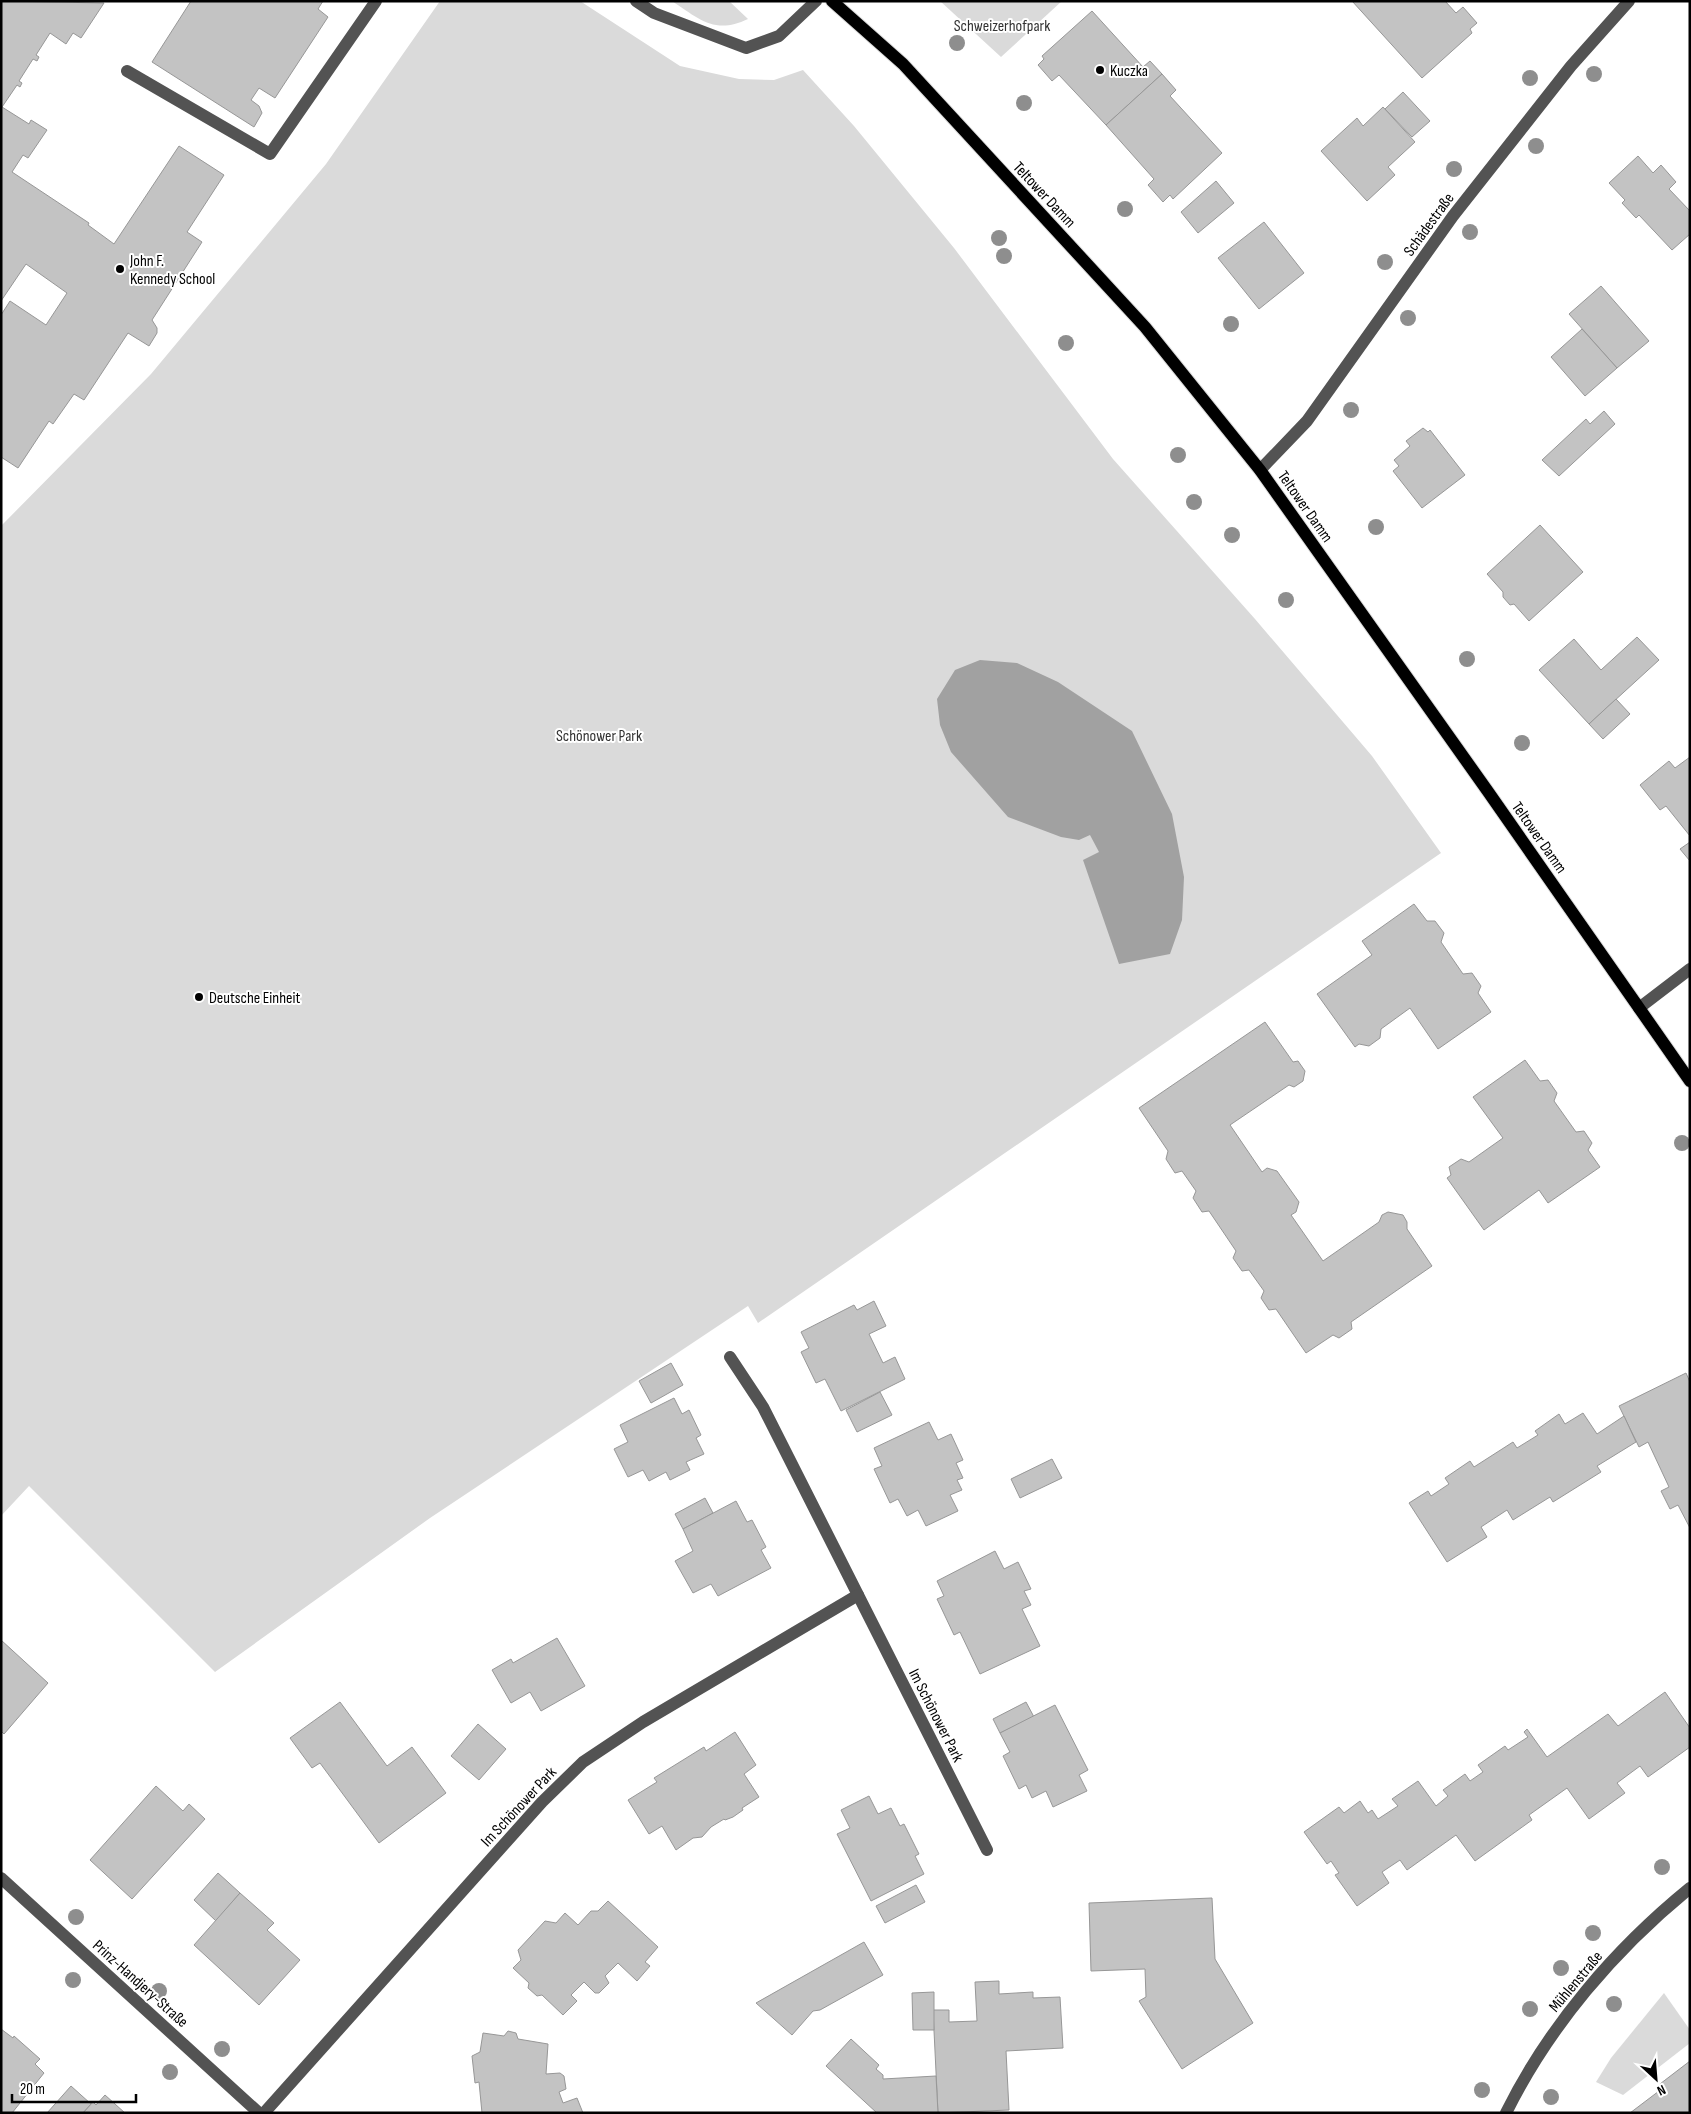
<svg xmlns="http://www.w3.org/2000/svg" width="1691" height="2114" viewBox="0 0 1691 2114" font-family="'Sofia Sans Condensed',sans-serif">
  <style>
    .green { fill: #dadada }
    .water { fill: #a1a1a1 }
    .building { fill: #c3c3c3; stroke: #979797 }
    .lines { fill: none; stroke-linecap: round; stroke-linejoin: round }
    .major-casing { stroke: #dbdbdb; stroke-width: 14 }
    .minor { stroke: #535353; stroke-width: 12 }
    .major { stroke: #000; stroke-width: 12 }
    .tree { fill: #8e8e8e }
    .poi-dot { fill: #000; stroke: #fff; stroke-width: 2 }
    .labels { text-anchor: middle; stroke-width: 4; stroke-linejoin: round; paint-order: stroke }
    .park-label { font-size: 16px; fill: #313131; stroke: #fff }
    .poi-label { font-size: 16px; fill: #000; stroke: #fff; text-anchor: start }
    .street-label { font-size: 16px; fill: #000; stroke: #fff }
  </style>
  <rect width="100%" height="100%" fill="#fff"/>
  <g class="green">
    <polygon points="440,1 580,1 680,66 739,79 774,80 803,70 854,126 954,248 1113,459 1255,619 1372,756 1441,853 758,1323 748,1306 430,1518 215,1672 29,1486 1,1516 1,526 151,374 326,164"/>
    <path d="M672,1h57l19,18c-33,16 -49,0 -76,-18z"/>
    <polygon points="940,1 1062,1 1001,57"/>
    <polygon points="1664,1993 1690,2030 1690,2043 1623,2095 1596,2082 1611,2058"/>
  </g>
  <polygon class="water" points="980,660 1017,663 1058,682 1132,731 1172,814 1184,877 1182,920 1170,954 1119,964 1083,860 1099,852 1090,835 1079,840 1061,837 1008,817 951,752 940,725 937,699 955,670"/>
  <g class="building">
    <polygon points="1,1 104,3 81,38 73,33 66,44 50,33 36,55 39,57 37,61 33,59 19,81 22,83 20,87 17,85 2,107 29,124 31,120 47,130 28,158 23,155 12,172 89,223 88,225 114,244 179,146 224,175 187,232 202,242 152,320 157,328 157,333 149,346 128,333 84,400 74,394 53,424 49,421 18,468 1,457 1,315 10,301 46,325 67,293 26,264 1,301"/>
    <polygon points="191,1 323,1 318,9 328,17 275,98 259,88 251,100 259,106 262,113 254,127 152,62"/>
    <polygon points="1352,1 1445,1 1456,13 1463,7 1477,23 1470,29 1472,33 1422,78"/>
    <polygon points="1092,11 1143,67 1150,61 1162,74 1106,125 1059,75 1052,81 1038,65 1044,59 1042,56"/>
    <polygon points="1162,74 1176,90 1170,96 1222,153 1173,199 1170,195 1163,202 1148,185 1154,179 1106,125"/>
    <polygon points="1403,92 1430,121 1412,137 1385,109"/>
    <polygon points="1383,107 1415,142 1388,167 1395,175 1367,201 1321,151 1357,118 1363,126"/>
    <polygon points="1638,156 1653,173 1661,165 1676,182 1669,189 1690,211 1690,234 1672,250 1639,215 1636,218 1622,203 1625,200 1609,183"/>
    <polygon points="1216,181 1234,203 1198,233 1181,212"/>
    <polygon points="1264,222 1304,273 1259,309 1218,258"/>
    <polygon points="1601,286 1649,341 1617,368 1569,314"/>
    <polygon points="1582,329 1617,368 1585,396 1551,357"/>
    <polygon points="1604,411 1615,424 1559,476 1542,460 1586,419 1590,424"/>
    <polygon points="1423,428 1428,432 1430,430 1465,475 1422,508 1393,471 1399,466 1394,460 1410,446 1406,441"/>
    <polygon points="1540,525 1583,572 1529,621 1514,604 1510,605 1503,597 1503,592 1487,574"/>
    <polygon points="1637,637 1659,660 1589,724 1539,670 1574,639 1601,670"/>
    <polygon points="1616,699 1630,714 1603,739 1589,724"/>
    <polygon points="1690,757 1690,836 1666,806 1660,810 1640,785 1669,761 1675,768"/>
    <polygon points="1690,842 1690,861 1680,849"/>
    <polygon points="1414,904 1427,921 1435,921 1444,933 1441,942 1463,974 1472,973 1481,986 1478,993 1491,1012 1438,1049 1410,1008 1381,1029 1380,1038 1369,1046 1359,1044 1355,1047 1317,994 1372,955 1362,941"/>
    <polygon points="1265,1022 1293,1062 1298,1061 1305,1071 1303,1081 1294,1087 1289,1085 1230,1125 1262,1172 1267,1168 1277,1171 1299,1202 1296,1212 1291,1215 1323,1261 1379,1222 1382,1215 1388,1212 1403,1215 1407,1222 1407,1229 1432,1266 1351,1322 1352,1329 1339,1338 1333,1335 1306,1353 1276,1309 1269,1310 1261,1298 1264,1291 1249,1270 1242,1271 1233,1258 1236,1251 1209,1211 1202,1212 1193,1198 1196,1191 1182,1171 1175,1173 1166,1159 1168,1151 1139,1108"/>
    <polygon points="1525,1060 1540,1081 1548,1080 1557,1093 1554,1101 1576,1132 1584,1131 1592,1143 1588,1150 1600,1167 1548,1203 1539,1190 1484,1230 1447,1178 1451,1175 1449,1167 1461,1159 1469,1162 1503,1138 1473,1097"/>
    <polygon points="874,1301 886,1326 869,1334 883,1363 895,1357 905,1379 841,1411 825,1379 816,1383 801,1352 809,1348 801,1332 854,1305 857,1310"/>
    <polygon points="671,1363 683,1385 651,1403 639,1381"/>
    <polygon points="1686,1373 1690,1382 1690,1528 1678,1505 1670,1509 1661,1491 1669,1487 1648,1442 1639,1447 1619,1406"/>
    <polygon points="880,1392 892,1415 857,1432 846,1410"/>
    <polygon points="674,1398 682,1414 689,1410 701,1435 696,1438 704,1454 686,1462 690,1470 670,1480 666,1472 649,1481 643,1470 628,1477 614,1449 628,1442 620,1425"/>
    <polygon points="1583,1413 1597,1434 1624,1416 1636,1442 1597,1466 1601,1472 1553,1502 1550,1497 1513,1520 1507,1510 1481,1527 1487,1537 1447,1562 1409,1503 1428,1491 1431,1496 1449,1484 1445,1478 1470,1461 1474,1467 1513,1442 1517,1448 1538,1435 1535,1431 1559,1414 1565,1424"/>
    <polygon points="929,1422 938,1440 951,1434 963,1460 956,1463 963,1478 957,1480 962,1490 950,1495 958,1511 926,1526 918,1510 907,1516 898,1499 890,1503 874,1469 882,1466 874,1448"/>
    <polygon points="1052,1459 1062,1478 1020,1498 1011,1479"/>
    <polygon points="705,1498 713,1513 683,1529 675,1514"/>
    <polygon points="736,1501 747,1522 752,1520 766,1547 761,1550 771,1568 718,1596 711,1584 693,1593 675,1561 693,1551 683,1529"/>
    <polygon points="995,1551 1004,1569 1018,1562 1031,1589 1024,1591 1031,1605 1022,1609 1040,1646 980,1674 960,1632 954,1635 937,1599 944,1596 937,1581"/>
    <polygon points="557,1638 585,1686 541,1711 530,1692 511,1703 492,1670 511,1659 513,1663"/>
    <polygon points="1,1640 48,1683 4,1734 1,1731"/>
    <polygon points="1665,1692 1690,1728 1690,1747 1648,1777 1640,1766 1617,1783 1625,1793 1589,1819 1567,1788 1529,1815 1532,1820 1475,1861 1456,1835 1407,1870 1400,1860 1382,1872 1389,1883 1357,1906 1335,1875 1339,1873 1331,1861 1327,1864 1304,1832 1339,1807 1344,1813 1360,1801 1368,1813 1372,1810 1378,1819 1398,1806 1392,1799 1418,1781 1436,1806 1448,1796 1443,1790 1465,1774 1470,1781 1483,1772 1478,1765 1505,1746 1508,1750 1528,1737 1524,1732 1527,1729 1547,1757 1608,1714 1618,1726"/>
    <polygon points="340,1702 387,1766 412,1747 446,1793 379,1843 320,1763 312,1768 290,1738"/>
    <polygon points="1026,1702 1034,1717 1000,1733 993,1719"/>
    <polygon points="1055,1705 1088,1770 1079,1775 1087,1791 1053,1807 1046,1791 1032,1798 1026,1785 1019,1789 1003,1756 1010,1752 1000,1733"/>
    <polygon points="478,1724 506,1749 479,1780 451,1756"/>
    <polygon points="735,1732 756,1765 744,1774 759,1797 742,1808 743,1810 733,1817 725,1820 724,1819 711,1827 702,1837 693,1838 676,1850 662,1826 649,1834 628,1800 657,1782 654,1778 704,1747 706,1751"/>
    <polygon points="156,1786 183,1811 189,1804 205,1819 132,1899 90,1860"/>
    <polygon points="869,1796 878,1814 891,1808 900,1826 904,1824 919,1854 915,1856 924,1874 871,1901 837,1834 850,1828 841,1810"/>
    <polygon points="218,1873 240,1893 216,1921 194,1900"/>
    <polygon points="916,1885 925,1902 885,1923 876,1906"/>
    <polygon points="240,1893 274,1923 267,1930 300,1960 259,2005 194,1945"/>
    <polygon points="1212,1898 1215,1959 1253,2023 1182,2069 1139,2001 1146,1997 1145,1969 1091,1971 1089,1903"/>
    <polygon points="608,1901 658,1947 645,1962 650,1966 637,1981 618,1963 605,1976 609,1983 599,1993 595,1993 584,1982 571,1995 577,2001 563,2015 542,1995 537,1996 528,1988 529,1983 513,1968 521,1960 518,1950 545,1921 556,1923 565,1913 578,1925 591,1911 598,1911"/>
    <polygon points="864,1942 883,1975 820,2010 813,2011 792,2035 756,2003"/>
    <polygon points="999,1981 999,1994 1033,1992 1033,1998 1060,1997 1063,2048 1006,2051 1009,2110 938,2113 933,2010 949,2010 949,2022 977,2021 975,1982"/>
    <polygon points="934,1992 934,2030 913,2030 912,1993"/>
    <polygon points="1,2029 13,2038 14,2036 40,2059 35,2064 44,2073 12,2113 1,2113"/>
    <polygon points="508,2031 516,2033 518,2039 548,2044 546,2074 560,2073 564,2076 566,2089 559,2092 563,2103 577,2098 583,2113 482,2113 479,2082 475,2083 472,2056 480,2052 483,2033 504,2036"/>
    <polygon points="851,2039 879,2065 876,2069 883,2075 883,2079 936,2076 938,2113 877,2113 826,2066"/>
    <polygon points="1690,2061 1690,2113 1630,2113 1659,2091 1656,2087"/>
    <polygon points="71,2086 91,2104 83,2113 47,2113"/>
    <polygon points="105,2095 125,2113 83,2113 93,2102 96,2105"/>
  </g>
  <g class="lines">
    <g class="major-casing">
      <polyline id="major" points="832,1 903,64 1145,327 1260,470 1489,793 1690,1081"/>
    </g>
    <g class="minor">
      <polyline points="636,1 654,13 746,48 779,36 816,1"/>
      <polyline points="127,71 270,154 376,1"/>
      <polyline points="1260,470 1307,421 1453,216 1571,66 1629,1"/>
      <polyline points="1639,1008 1690,969"/>
      <polyline points="730,1357 763,1407 987,1850"/>
      <polyline points="1,1878 259,2113"/>
      <polyline points="264,2113 542,1802 583,1762 643,1722 858,1595"/>
      <path d="M1506,2113c43,-87 109,-164 184,-225"/>
    </g>
    <use href="#major" class="major"/>
  </g>
  <g class="tree">
    <circle cx="957" cy="43" r="8"/>
    <circle cx="1594" cy="74" r="8"/>
    <circle cx="1530" cy="78" r="8"/>
    <circle cx="1024" cy="103" r="8"/>
    <circle cx="1536" cy="146" r="8"/>
    <circle cx="1454" cy="169" r="8"/>
    <circle cx="1125" cy="209" r="8"/>
    <circle cx="1470" cy="232" r="8"/>
    <circle cx="999" cy="238" r="8"/>
    <circle cx="1004" cy="256" r="8"/>
    <circle cx="1385" cy="262" r="8"/>
    <circle cx="1408" cy="318" r="8"/>
    <circle cx="1231" cy="324" r="8"/>
    <circle cx="1066" cy="343" r="8"/>
    <circle cx="1351" cy="410" r="8"/>
    <circle cx="1178" cy="455" r="8"/>
    <circle cx="1194" cy="502" r="8"/>
    <circle cx="1376" cy="527" r="8"/>
    <circle cx="1232" cy="535" r="8"/>
    <circle cx="1286" cy="600" r="8"/>
    <circle cx="1467" cy="659" r="8"/>
    <circle cx="1522" cy="743" r="8"/>
    <circle cx="1682" cy="1143" r="8"/>
    <circle cx="1662" cy="1867" r="8"/>
    <circle cx="76" cy="1917" r="8"/>
    <circle cx="1593" cy="1933" r="8"/>
    <circle cx="1561" cy="1968" r="8"/>
    <circle cx="73" cy="1980" r="8"/>
    <circle cx="159" cy="1991" r="8"/>
    <circle cx="1614" cy="2004" r="8"/>
    <circle cx="1530" cy="2009" r="8"/>
    <circle cx="222" cy="2049" r="8"/>
    <circle cx="170" cy="2072" r="8"/>
    <circle cx="1482" cy="2090" r="8"/>
    <circle cx="1551" cy="2097" r="8"/>
  </g>
  <g class="poi-dot">
    <circle cx="1100" cy="70" r="5"/>
    <circle cx="120" cy="269" r="5"/>
    <circle cx="199" cy="997" r="5"/>
  </g>
  <g class="labels">
    <g class="park-label">
      <text x="1002" y="31">Schweizerhofpark</text>
      <text x="599" y="741">Schönower Park</text>
    </g>
    <g class="poi-label">
      <text x="1110" y="76">Kuczka</text>
      <text x="130" y="266">John F.<tspan x="130" dy="18">Kennedy School</tspan></text>
      <text x="209" y="1003">Deutsche Einheit</text>
    </g>
    <g class="street-label">
      <text transform="translate(1045 194) rotate(47)" y="6">Teltower Damm</text>
      <text transform="translate(1428 224) rotate(-54)" y="6">Schädestraße</text>
      <text transform="translate(1306 506) rotate(55)" y="6">Teltower Damm</text>
      <text transform="translate(1540 837) rotate(55)" y="6">Teltower Damm</text>
      <text transform="translate(937 1715) rotate(63)" y="6">Im Schönower Park</text>
      <text transform="translate(518 1806) rotate(-47)" y="6">Im Schönower Park</text>
      <text transform="translate(1575 1981) rotate(-50)" y="6">Mühlenstraße</text>
      <text transform="translate(141 1983) rotate(42)" y="6">Prinz-Handjery-Straße</text>
    </g>
  </g>
  <rect width="1691" height="2114" fill="none" stroke="#000000" stroke-width="5"/>
  <g transform="translate(1656 2079) rotate(154)" stroke="#ffffff" stroke-width="4" paint-order="stroke">
  <path d="M0-4L9 19L0 12L-9 19Z" fill="#000000"/>
  <text y="-8" font-size="14" font-weight="bold" text-anchor="middle" fill="#000000">N</text>
  </g>
  <path d="M12 2094v8h124v-8" fill="none" stroke="#000000" stroke-width="2.5"/>
  <text x="20" y="2094" font-size="15" fill="#000000" stroke="#ffffff" stroke-width="4" paint-order="stroke">20 m</text>
</svg>
